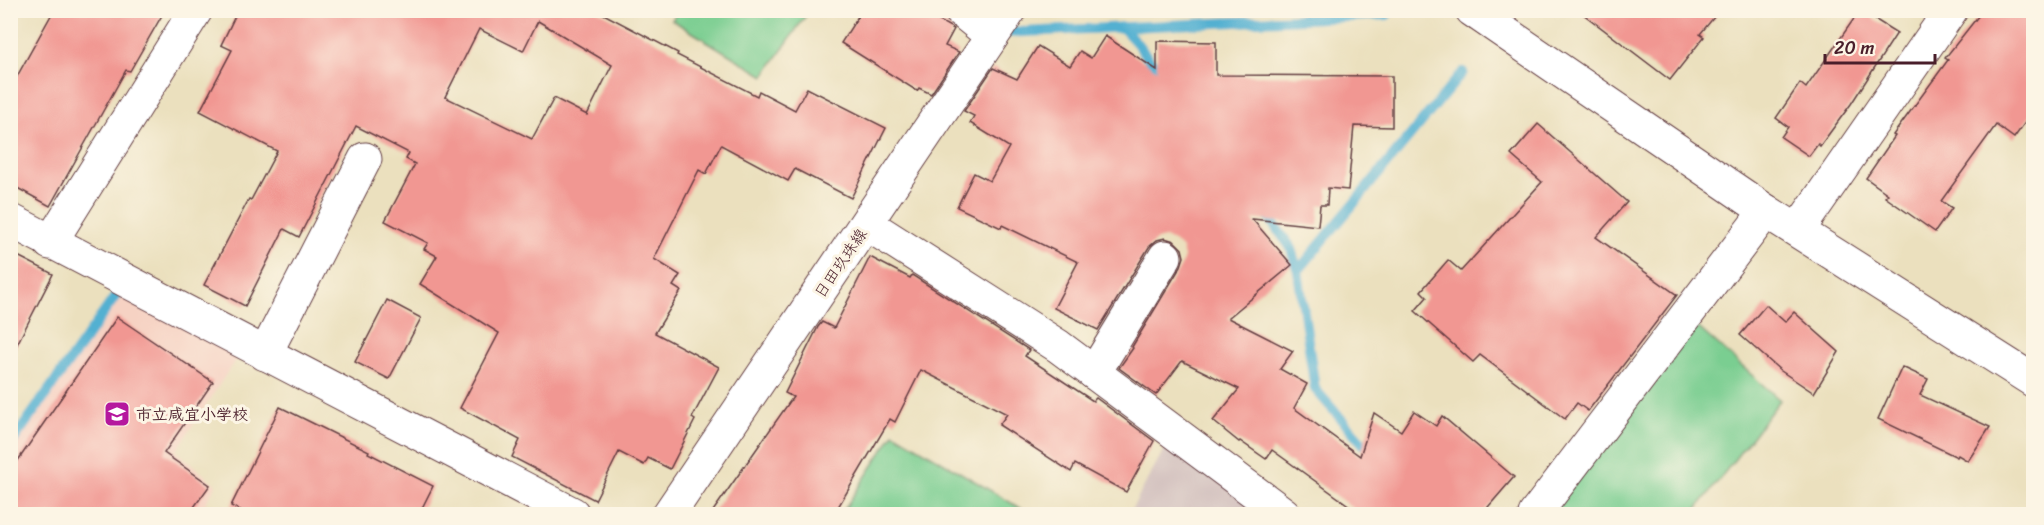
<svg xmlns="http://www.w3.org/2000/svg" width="2044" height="525" viewBox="0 0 2044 525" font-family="Sriracha,'Klee One',sans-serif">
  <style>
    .built { fill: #f6d2c3 }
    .industrial { fill: #d1bfbd }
    .green { fill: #7ace91; stroke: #62765e; stroke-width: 1.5 }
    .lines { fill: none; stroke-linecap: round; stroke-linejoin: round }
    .stream { stroke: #53b0d1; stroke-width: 10 }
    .building { fill: #f19792; fill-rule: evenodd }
    .minor-casing { stroke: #623c41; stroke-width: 35 }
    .major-casing { stroke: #623c41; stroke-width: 35 }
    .minor { stroke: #fff; stroke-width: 33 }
    .major { stroke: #fff; stroke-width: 33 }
    .labels { text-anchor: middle; stroke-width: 6; stroke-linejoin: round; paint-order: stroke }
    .street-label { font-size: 16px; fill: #4a1f2b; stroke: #fcf5e5 }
    .poi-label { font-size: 16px; font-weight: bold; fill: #4a1f2b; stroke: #fcf5e5; text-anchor: start }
  </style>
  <rect width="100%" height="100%" fill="#fcf5e5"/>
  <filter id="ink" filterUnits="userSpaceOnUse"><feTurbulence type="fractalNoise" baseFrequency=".0167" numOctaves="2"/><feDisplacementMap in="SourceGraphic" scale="12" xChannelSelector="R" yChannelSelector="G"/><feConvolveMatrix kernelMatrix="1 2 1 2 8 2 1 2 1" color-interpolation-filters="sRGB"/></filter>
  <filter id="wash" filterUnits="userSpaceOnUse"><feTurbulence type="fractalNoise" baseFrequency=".008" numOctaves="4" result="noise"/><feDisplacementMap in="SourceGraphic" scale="24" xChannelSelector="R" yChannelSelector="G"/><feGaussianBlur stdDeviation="1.35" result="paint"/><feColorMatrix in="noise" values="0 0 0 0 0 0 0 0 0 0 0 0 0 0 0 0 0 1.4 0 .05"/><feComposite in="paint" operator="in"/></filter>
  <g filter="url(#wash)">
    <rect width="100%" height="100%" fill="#ebe0be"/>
    <polygon class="built" points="119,293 238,356 176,451 216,485 199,514 11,514 11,443 59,384"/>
    <polygon class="industrial" points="1168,442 1266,514 1129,514"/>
    <g class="green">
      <polygon points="678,11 678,10 809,11 764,76 672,20"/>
      <polygon points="1693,323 1780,400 1693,514 1551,514"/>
      <polygon points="894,433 1030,514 841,514"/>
    </g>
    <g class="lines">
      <g class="stream">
        <polyline points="1122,27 1136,42 1165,80"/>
        <polyline points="1001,33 1387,15"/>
        <polyline points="1263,210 1290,246 1298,271"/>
        <polyline points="10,445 122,287"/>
        <polyline points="1373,455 1315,389 1298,271 1463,72"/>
      </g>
    </g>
    <g id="blocks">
      <g class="building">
        <polygon points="54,10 165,10 130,71 126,70 50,206 10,184 10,89"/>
        <path d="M238,10h358l82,43 -1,2 80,41 2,-5 36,19 12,-22 79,40 -35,70 -56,-29 -7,12 -67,-36 -15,29 -7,-4 -45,89 26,16 -7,11 8,5 -26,42 64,34 -27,51 3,2 -25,49 -22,-11 -4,7 -25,-13 -24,48 -83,-43 8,-17 -60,-32 39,-75 -79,-49 17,-28 -13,-7 4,-6 -43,-22 30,-57 -9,-5 3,-6 -53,-27 -57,111 -15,-8 -39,77 -41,-21 45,-86 2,1 26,-49 -77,-40 32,-61 -11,-5zM538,21l74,44 -25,50 -33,-17 -22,41 -87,-42 34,-68 44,22z"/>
        <polygon points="862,10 920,10 954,29 945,46 959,52 931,94 919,88 917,91 841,43"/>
        <polygon points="1578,10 1720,10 1700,34 1704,37 1670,80"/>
        <polygon points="1860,10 1897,33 1851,104 1820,146 1818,144 1809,156 1781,137 1788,127 1776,118 1800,83 1806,88"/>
        <polygon points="1983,10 2034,10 2034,110 2014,138 1996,125 1941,201 1952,208 1935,232 1885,197 1888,194 1866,178 1895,136 1893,135 1948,60 1945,58"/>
        <polygon points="1105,36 1157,70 1157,41 1216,42 1216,75 1392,76 1392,127 1354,126 1348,190 1328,188 1327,205 1320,205 1318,226 1252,219 1292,265 1228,318 1293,351 1280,369 1307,384 1294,408 1360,456 1374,413 1401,431 1414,411 1436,426 1442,416 1514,477 1482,514 1361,514 1272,450 1266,459 1240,441 1239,442 1213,421 1239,389 1182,361 1156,395 1119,368 1133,348 1132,347 1181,266 1184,257 1182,249 1174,241 1165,238 1157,240 1149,247 1098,330 1054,308 1078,262 1002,225 1001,228 957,207 974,173 990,181 1009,147 970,123 974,116 964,111 993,68 1017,79 1038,46 1070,66 1080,51 1091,58"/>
        <polygon points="1538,124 1627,202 1596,237 1677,295 1588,411 1577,403 1565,419 1480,355 1473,362 1415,311 1427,297 1421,291 1448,260 1461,271 1542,182 1511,155"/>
        <polygon points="10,252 53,274 10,358"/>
        <polygon points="870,257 910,278 912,275 1029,350 1025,356 1093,401 1096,398 1154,441 1126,492 1075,464 1071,472 999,425 1007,414 921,370 895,422 890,419 834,514 711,514 793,397 785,393 818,327 822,322 834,328"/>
        <polygon points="387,300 421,318 389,379 355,362"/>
        <polygon points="1766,305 1785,322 1794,312 1839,352 1814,393 1781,371 1740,335"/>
        <polygon points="117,317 213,382 164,453 210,485 189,514 10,514 10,472"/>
        <polygon points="1902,367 1928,379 1920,395 1990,427 1968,461 1958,455 1957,457 1878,419"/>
        <polygon points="280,407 369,451 368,453 433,486 419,514 247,514 231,506"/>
      </g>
    </g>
  </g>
  <g filter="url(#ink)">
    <use href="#blocks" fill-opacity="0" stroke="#623c41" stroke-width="1.5"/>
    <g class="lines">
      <g class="minor-casing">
        <g id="minor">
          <polyline points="960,10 992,36"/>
          <polyline points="1472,10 1766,211 2034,381"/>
          <polyline points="10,220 573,514"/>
          <polyline points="867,224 1058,346 1284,514"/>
          <polyline points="1798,230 1951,10"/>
          <polyline points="50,243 196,10"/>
          <polyline points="265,354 365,159"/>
          <polyline points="1094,373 1165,257"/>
          <polyline points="1535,514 1766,211"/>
        </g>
      </g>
      <g class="major-casing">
        <polyline id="major" points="669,514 1010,10"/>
      </g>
      <use href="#minor" class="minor"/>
      <use href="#major" class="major"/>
    </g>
  </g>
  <defs>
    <g id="school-square" transform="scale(1.35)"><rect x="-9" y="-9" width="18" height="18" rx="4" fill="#b5179e" stroke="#fcf5e5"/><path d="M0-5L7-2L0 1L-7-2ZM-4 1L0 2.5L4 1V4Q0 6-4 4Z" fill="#fff"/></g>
  </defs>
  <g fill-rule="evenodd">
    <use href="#school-square" x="117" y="414"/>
  </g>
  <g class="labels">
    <g class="street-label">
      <text transform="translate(840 263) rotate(-56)" y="6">日田玖珠線</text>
    </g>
    <g class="poi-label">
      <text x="136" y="420">市立咸宜小学校</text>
    </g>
  </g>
  <rect width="2044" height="525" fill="none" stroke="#fcf5e5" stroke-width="36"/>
  <path d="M1825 54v9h110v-9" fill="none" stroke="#4a1f2b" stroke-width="3"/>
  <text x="1834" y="54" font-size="18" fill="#4a1f2b" stroke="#fcf5e5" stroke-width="4.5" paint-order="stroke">20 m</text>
</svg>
